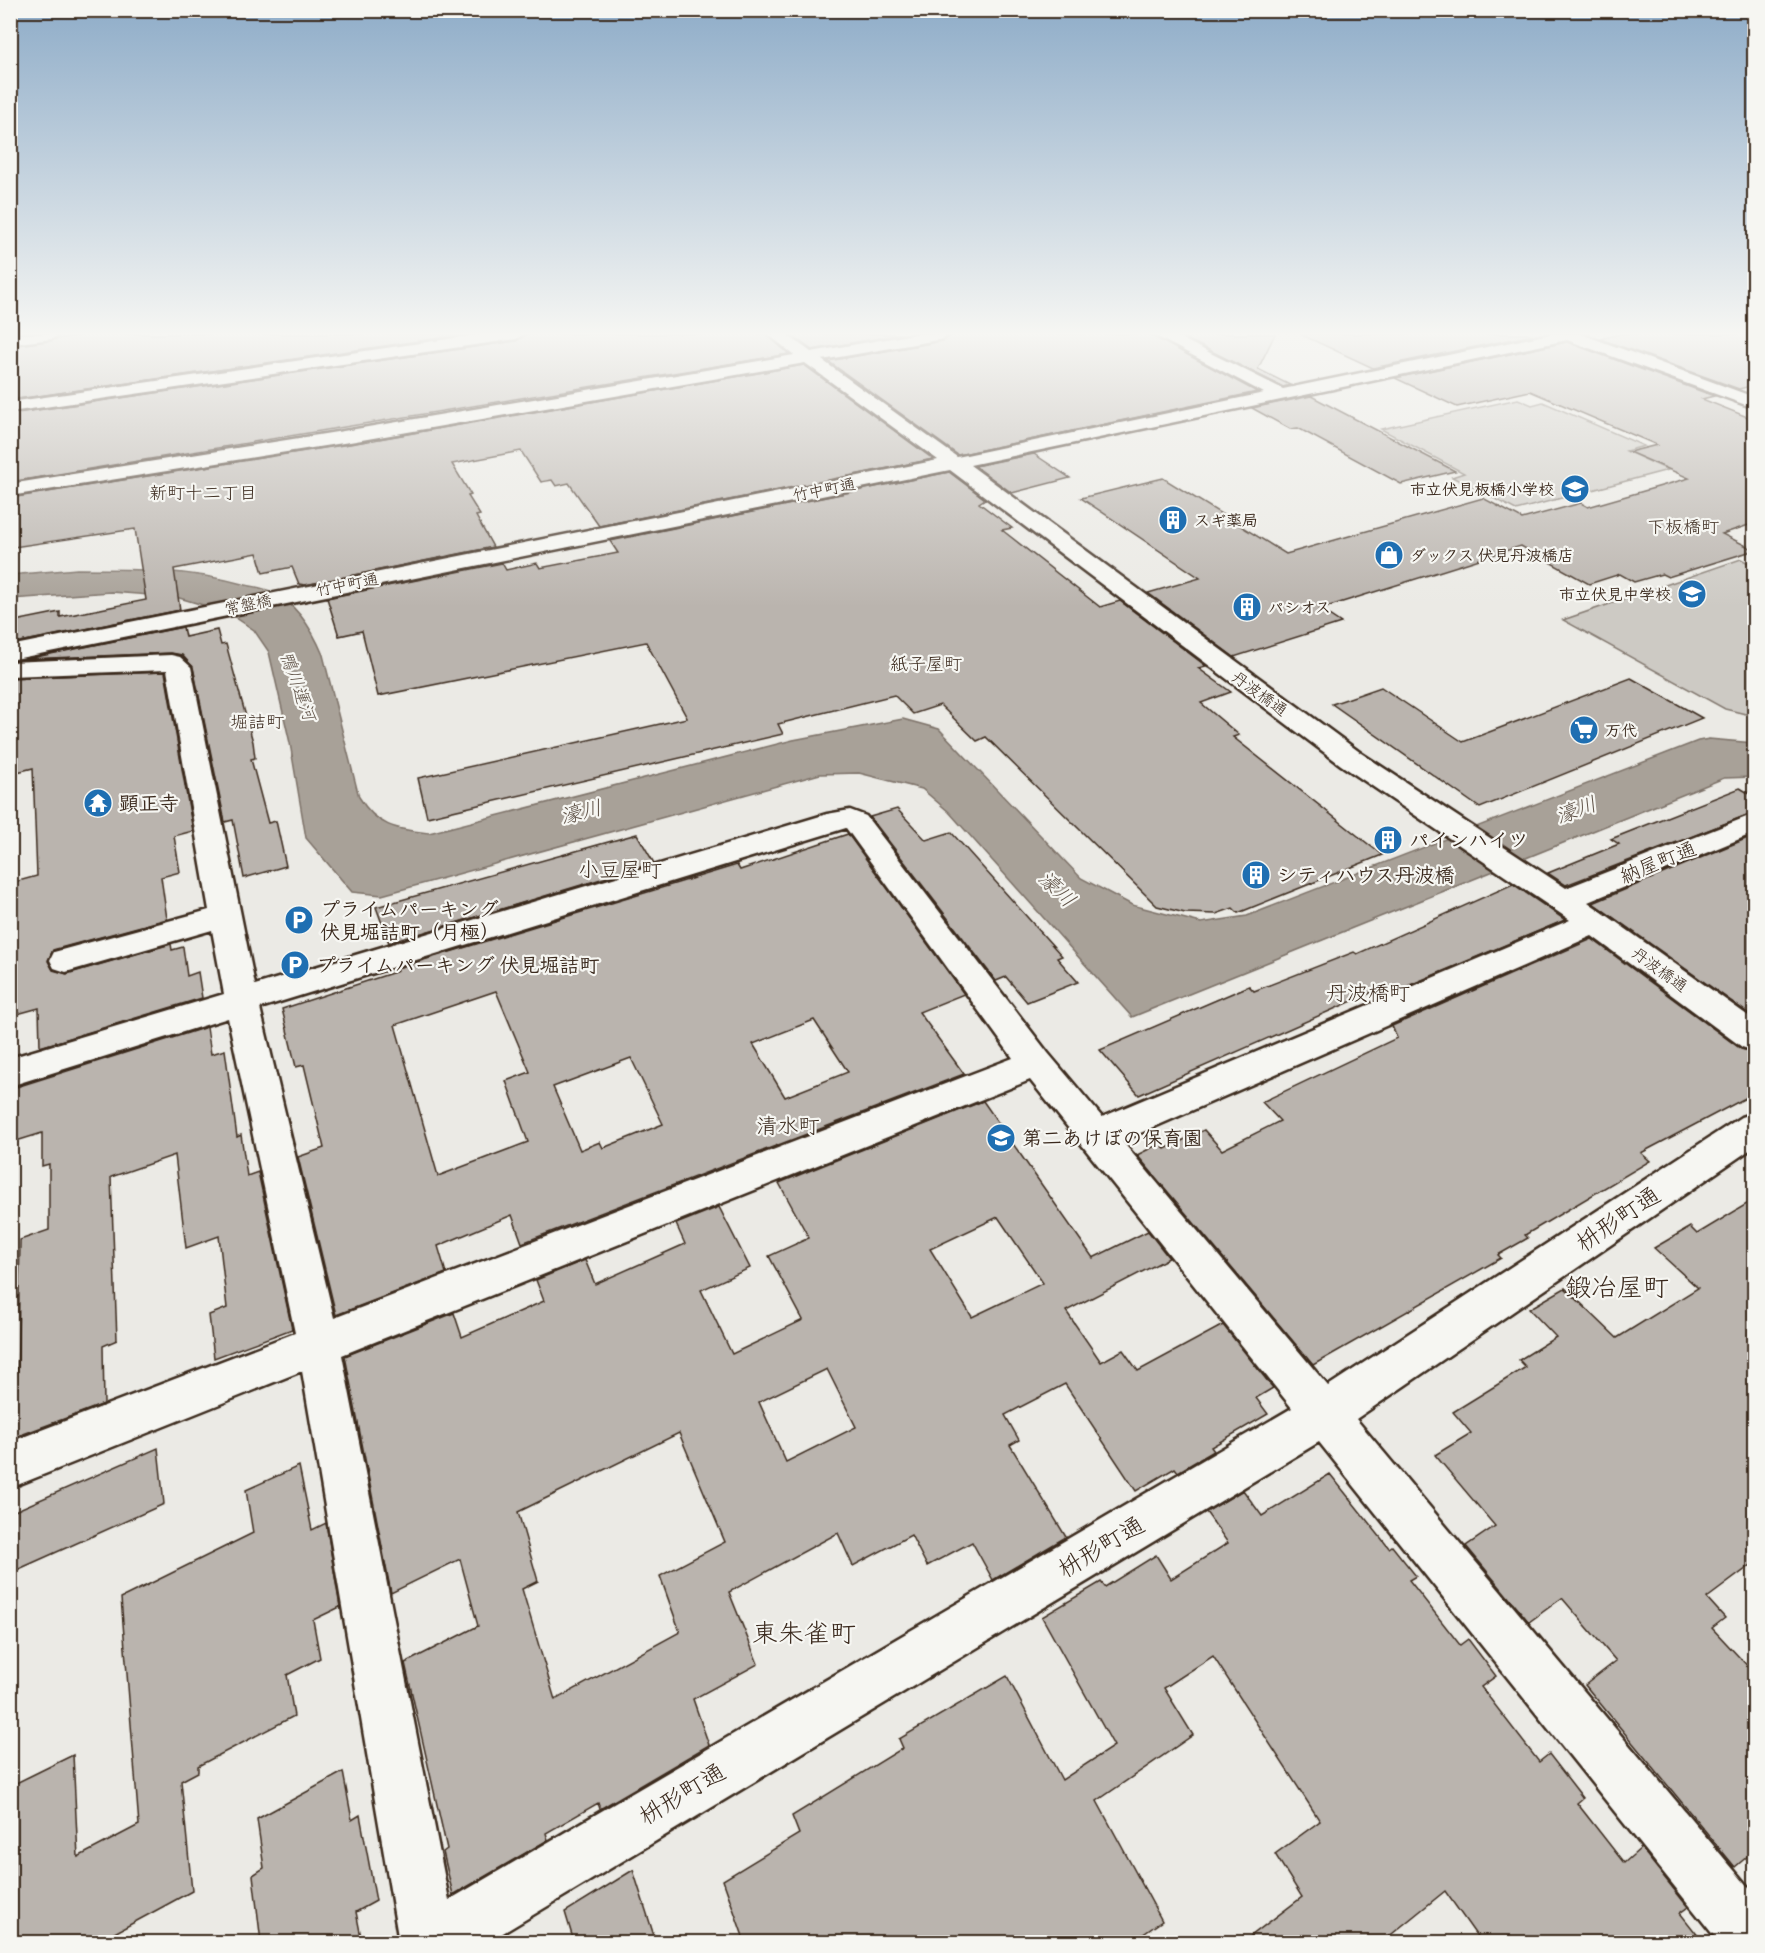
<svg xmlns="http://www.w3.org/2000/svg" width="1765" height="1953" viewBox="0 0 1765 1953" font-family="'Gochi Hand','Klee One',sans-serif">
  <style>
    .green { fill: #cdcac4; stroke: #847a71; stroke-width: 1.5 }
    .water { fill: #a8a198; stroke: #7c7167; stroke-width: 1.5 }
    .building { fill: #bab4ae; stroke: #3b2a1e; stroke-width: 1.5; fill-rule: evenodd }
    .lines { fill: none; stroke-linecap: round; stroke-linejoin: round }
    .minor-casing { stroke: #3b2a1e; stroke-width: 5 }
    .major-casing { stroke: #3b2a1e; stroke-width: 5 }
    .minor { fill: #f6f6f2; fill-rule: evenodd }
    .major { fill: #f6f6f2; fill-rule: evenodd }
    .labels { text-anchor: middle; stroke-width: 4.5; stroke-linejoin: round; paint-order: stroke }
    .far-street-label { font-size: 16px; fill: #3b2a1e; stroke: #f6f6f2 }
    .far-poi-label { font-size: 16px; font-weight: bold; fill: #3b2a1e; stroke: #f6f6f2; text-anchor: start }
    .far-neighbourhood-label { font-size: 18px; fill: #3b2a1e; stroke: #f6f6f2 }
    .far-water-label { font-size: 18px; font-style: italic; fill: #615449; stroke: #f6f6f2 }
    .poi-label { font-size: 20px; font-weight: bold; fill: #3b2a1e; stroke: #f6f6f2; text-anchor: start }
    .street-label { font-size: 20px; fill: #3b2a1e; stroke: #f6f6f2 }
    .water-label { font-size: 21px; font-style: italic; fill: #615449; stroke: #f6f6f2 }
    .neighbourhood-label { font-size: 21px; fill: #3b2a1e; stroke: #f6f6f2 }
    .near-street-label { font-size: 24px; fill: #3b2a1e; stroke: #f6f6f2 }
    .near-neighbourhood-label { font-size: 26px; fill: #3b2a1e; stroke: #f6f6f2 }
  </style>
  <rect width="100%" height="100%" fill="#ebeae5"/>
  <filter id="ink" filterUnits="userSpaceOnUse"><feTurbulence type="fractalNoise" baseFrequency=".0167" numOctaves="2"/><feDisplacementMap in="SourceGraphic" scale="12" xChannelSelector="R" yChannelSelector="G"/><feConvolveMatrix kernelMatrix="1 2 1 2 8 2 1 2 1" color-interpolation-filters="sRGB"/></filter>
  <g filter="url(#ink)">
    <g class="green">
      <polygon points="1518,399 1532,405 1543,402 1644,446 1626,451 1668,470 1516,510 1452,477 1464,473 1381,429"/>
      <polygon points="1741,559 1754,566 1754,716 1725,709 1563,620"/>
    </g>
    <path class="water" d="M77,569c56,0 114,0 169,16 8,2 18,3 26,7 25,12 41,39 51,63l36,142c18,30 37,32 70,36l364,-93 110,-21 36,10 142,149 51,27 69,18 46,-7 451,-175 11,-2 45,4v34l-30,1 -592,239 -183,-205 -27,-23 -63,-16 -39,1 -438,121 -30,-3 -46,-54 -16,-95 -21,-91 -15,-22 -21,-14 -23,-9 -34,-10 -65,-5 -100,7 -1,-24z"/>
    <g class="building">
      <polygon points="90,334 467,334 10,400 10,346"/>
      <polygon points="526,334 766,334 789,354 10,482 10,414 516,341"/>
      <polygon points="790,334 902,334 812,350"/>
      <polygon points="953,334 1150,334 1257,392 958,455 828,361 943,341"/>
      <polygon points="1177,334 1275,334 1258,369 1290,385 1283,387"/>
      <polygon points="1300,334 1530,334 1533,335 1373,368"/>
      <polygon points="1620,334 1755,334 1755,385 1739,389 1600,339"/>
      <polygon points="1567,342 1714,396 1702,399 1755,420 1755,523 1722,534 1755,550 1668,577 1662,574 1634,582 1620,574 1589,584 1521,546 1320,609 1341,623 1234,657 1148,593 1200,578 1081,498 1163,478 1286,554 1483,498 1522,519 1581,503 1588,507 1689,478 1629,452 1657,445 1530,391 1457,407 1395,378"/>
      <polygon points="804,365 933,459 599,526 569,483 556,486 552,480 541,482 521,451 452,464 471,495 468,496 480,515 476,516 493,547 305,585 299,584 292,567 263,573 257,553 174,569 180,610 10,644 10,622 60,612 60,617 146,600 135,529 14,547 15,516 10,517 10,498 356,443"/>
      <polygon points="1311,396 1455,471 1401,484 1298,428 1290,429 1252,408"/>
      <polygon points="1034,454 1070,478 1012,493 975,466"/>
      <polygon points="949,472 985,499 979,503 1012,528 1002,530 1100,607 1120,601 1206,666 1198,668 1231,692 1201,703 1239,735 1233,737 1382,855 1238,913 1233,908 1216,914 1185,913 1157,906 986,737 977,741 940,705 913,714 894,695 778,724 783,734 427,817 418,778 687,718 646,642 378,696 362,631 339,636 327,598 502,563 506,570 537,563 540,568 618,553 610,541"/>
      <polygon points="183,627 185,637 217,630 221,645 226,644 253,742 255,758 251,759 268,823 276,821 286,866 244,878 233,820 225,822 193,667 182,655 171,653 26,659"/>
      <polygon points="165,672 193,831 174,836 180,872 161,877 167,919 53,950 48,961 53,970 67,974 171,944 172,950 183,947 187,976 198,972 202,998 40,1047 39,1008 10,1016 10,976 13,975 11,883 37,876 33,768 17,772 13,688 10,692 10,678"/>
      <polygon points="1631,678 1702,718 1480,808 1332,704 1381,687 1463,742"/>
      <polygon points="1740,788 1755,797 1755,812 1566,885 1548,873 1619,844 1611,839"/>
      <polygon points="897,809 926,840 951,832 1062,956 1057,958 1078,982 1027,1002 1006,977 996,981 870,817"/>
      <polygon points="637,834 654,863 389,943 376,907"/>
      <path d="M848,834l116,160 -45,18 45,62 -442,169 -10,-28 -74,31 8,27 -110,42 -38,-158 26,-9 -20,-83 -8,2 -14,-58 116,-38 -1,-3 340,-103 3,5zM496,991l34,81 -24,9 22,61 -90,34 -43,-151zM814,1020l34,52 -63,25 -32,-53zM631,1058l32,66 -60,24 -3,-6 -20,8 -27,-63z"/>
      <polygon points="1755,835 1755,1018 1593,903"/>
      <polygon points="1513,884 1565,920 1379,998 1375,991 1139,1095 1100,1050 1249,986 1254,991 1354,952 1357,954"/>
      <polygon points="1592,939 1741,1049 1755,1053 1755,1093 1641,1153 1650,1161 1525,1235 1528,1238 1498,1255 1501,1258 1313,1365 1137,1155 1161,1143 1165,1149 1204,1130 1222,1150 1280,1121 1262,1102 1397,1038 1392,1026"/>
      <polygon points="207,1027 211,1054 225,1050 237,1137 241,1135 247,1176 258,1172 292,1329 214,1358 209,1315 227,1308 219,1236 186,1248 175,1155 111,1177 117,1340 103,1346 104,1404 10,1439 10,1391 17,1389 20,1240 49,1230 49,1164 42,1166 42,1133 10,1143 10,1089"/>
      <path d="M983,1101l110,157 55,-27 21,27 -103,53 35,51 22,-12 15,21 85,-46 50,63 -17,10 12,16 -57,33 3,4 -36,21 -3,-4 -39,23 -71,-107 -60,31 14,25 -9,5 56,92 -73,43 -21,-38 -45,24 -16,-31 -58,31 -15,-33 -109,59 29,72 -65,35 16,46 -109,64 -2,-6 -52,30 2,7 -95,55 -10,-43 4,-3 -42,-186 73,-37 -18,-67 -69,34 -46,-237 109,-43 8,24 82,-36 -8,-21 49,-20 10,24 90,-40 -9,-20 43,-17 31,61 -49,22 31,64 71,-34 -34,-64 40,-18 -30,-55zM998,1217l45,66 -71,34 -42,-68zM827,1369l29,58 -70,35 -27,-60zM679,1433l46,109 -65,34 20,56 -125,68 -33,-111 16,-8 -20,-69z"/>
      <polygon points="1755,1199 1755,1562 1707,1598 1725,1618 1712,1628 1755,1674 1755,1850 1735,1867 1585,1685 1616,1661 1562,1598 1529,1622 1466,1546 1495,1526 1435,1455 1471,1433 1453,1412 1526,1367 1519,1360 1556,1337 1529,1309 1565,1288 1617,1338 1698,1288 1654,1248 1690,1227 1697,1234"/>
      <polygon points="158,1448 164,1504 10,1573 10,1513"/>
      <polygon points="299,1466 312,1530 326,1523 340,1607 313,1620 320,1658 287,1675 294,1716 198,1766 198,1772 181,1781 192,1891 98,1942 10,1942 10,1786 73,1755 78,1857 139,1825 121,1598 253,1533 246,1490"/>
      <polygon points="1330,1474 1389,1548 1392,1546 1416,1576 1409,1580 1460,1645 1468,1639 1496,1676 1481,1687 1539,1762 1549,1754 1583,1798 1577,1803 1624,1863 1641,1848 1688,1907 1680,1913 1703,1942 1481,1942 1445,1891 1382,1942 1243,1942 1302,1897 1275,1854 1320,1821 1213,1656 1164,1688 1193,1735 1097,1801 1162,1921 1132,1942 745,1942 723,1880 799,1834 792,1816 903,1748 899,1739 1007,1676 1062,1780 1114,1746 1042,1617 1101,1582 1105,1587 1156,1555 1171,1579 1228,1543 1206,1512 1243,1490 1262,1516"/>
      <polygon points="343,1772 352,1820 360,1815 376,1901 356,1912 362,1942 261,1942 253,1875 264,1868 257,1819"/>
      <polygon points="633,1870 656,1942 574,1942 565,1912"/>
    </g>
    <g class="lines">
      <g class="minor-casing">
        <g id="minor">
          <polygon points="483,334 524,334 516,339 10,412 10,402"/>
          <path d="M768,334h18l25,18 104,-18h36l-8,5 -121,21 135,97 307,-64 -112,-59h20l111,55 267,-55h31l173,63v11l-187,-68 -597,125 391,288 205,135 188,-74v19l-166,69 166,118v31l-12,-4 -150,-111 -470,205 206,245 413,-269 13,-4v34l-398,272 398,475v48h-35l-400,-500 -831,500h-89l-97,-571 -292,117v-46l285,-109 -67,-315 -218,68v-28l214,-64 -12,-64 -146,42 -12,-4 -4,-8 4,-8 155,-42 -42,-240 -157,6v-14l161,-7 9,2 11,10 64,318 572,-171 23,-4 16,6 182,237 54,64 468,-197 -229,-155 -391,-295 -940,190v-14l928,-186 -133,-97 -449,78 -346,55v-12l346,-55 438,-74zM846,828l167,230 -679,260 -74,-310zM1030,1080l262,328 -843,492 -107,-545z"/>
        </g>
      </g>
      <g class="major-casing">
        <polygon id="major" points="10,334 60,334 52,339 10,344"/>
      </g>
      <use href="#minor" class="minor"/>
      <use href="#major" class="major"/>
    </g>
  </g>
  <linearGradient id="sky" x2="0" y2="1"><stop stop-color="#8eacc8"/><stop offset="0.55" stop-color="#f6f6f3"/><stop offset="1" stop-color="#f6f6f3" stop-opacity="0"/></linearGradient>
  <rect width="1765" height="607" fill="url(#sky)"/>
  <defs>
    <g id="school-disc" transform="scale(1.5)"><circle r="9.5" fill="#1f6fb2" stroke="#f6f6f2"/><path d="M0-5L7-2L0 1L-7-2ZM-4 1L0 2.5L4 1V4Q0 6-4 4Z" fill="#fff"/></g>
    <g id="building-disc" transform="scale(1.5)"><circle r="9.5" fill="#1f6fb2" stroke="#f6f6f2"/><path d="M-4-6H4V6H1V3H-1V6H-4ZM-2.5-4.3h1.7v1.8h-1.7ZM.8-4.3h1.7v1.8H.8ZM-2.5-1h1.7V.8h-1.7ZM.8-1h1.7V.8H.8Z" fill="#fff"/></g>
    <g id="shop-disc" transform="scale(1.5)"><circle r="9.5" fill="#1f6fb2" stroke="#f6f6f2"/><path d="M-5-2.5h2.3a2.7 3.5 0 0 1 5.4 0H5L5.5 6h-11ZM-1.5-2.5h3a1.5 2.3 0 0 0-3 0Z" fill="#fff"/></g>
    <g id="supermarket-disc" transform="scale(1.5)"><circle r="9.5" fill="#1f6fb2" stroke="#f6f6f2"/><path d="M-6-5.5h2.5l.6 2H6L4.5 2H-2.5L-4.4-4H-6ZM-1.5 3.2a1.3 1.3 0 1 0 .1 0ZM3 3.2a1.3 1.3 0 1 0 .1 0Z" fill="#fff"/></g>
    <g id="temple-disc" transform="scale(1.5)"><circle r="9.5" fill="#1f6fb2" stroke="#f6f6f2"/><path d="M0-6L5-2H3V0L6.5 2.5H4V6H1.5V3h-3V6H-4V2.5H-6.5L-3 0V-2H-5Z" fill="#fff"/></g>
    <g id="parking-disc" transform="scale(1.5)"><circle r="9.5" fill="#1f6fb2" stroke="#f6f6f2"/><path d="M-3.5-5.5H1a3.5 3.5 0 0 1 0 7H-1V5.5H-3.5ZM-1-3.4V-.6H.8a1.4 1.4 0 0 0 0-2.8Z" fill="#fff"/></g>
  </defs>
  <g fill-rule="evenodd">
    <use href="#school-disc" x="1575" y="489"/>
    <use href="#building-disc" x="1173" y="520"/>
    <use href="#shop-disc" x="1389" y="555"/>
    <use href="#school-disc" x="1692" y="594"/>
    <use href="#building-disc" x="1247" y="607"/>
    <use href="#supermarket-disc" x="1584" y="730"/>
    <use href="#temple-disc" x="98" y="803"/>
    <use href="#building-disc" x="1388" y="840"/>
    <use href="#building-disc" x="1256" y="875"/>
    <use href="#parking-disc" x="299" y="920"/>
    <use href="#parking-disc" x="295" y="965"/>
    <use href="#school-disc" x="1001" y="1138"/>
  </g>
  <g class="labels">
    <g class="far-street-label">
      <text transform="translate(824 489) rotate(-11)" y="6">竹中町通</text>
      <text transform="translate(347 584) rotate(-11)" y="6">竹中町通</text>
      <text transform="translate(248 604) rotate(-12)" y="6">常盤橋</text>
      <text transform="translate(1260 693) rotate(36)" y="6">丹波橋通</text>
      <text transform="translate(1660 969) rotate(36)" y="6">丹波橋通</text>
    </g>
    <g class="far-poi-label">
      <text x="1554" y="495" text-anchor="end">市立伏見板橋小学校</text>
      <text x="1194" y="526">スギ薬局</text>
      <text x="1410" y="561">ダックス 伏見丹波橋店</text>
      <text x="1671" y="600" text-anchor="end">市立伏見中学校</text>
      <text x="1268" y="613">パシオス</text>
      <text x="1605" y="736">万代</text>
    </g>
    <g class="far-neighbourhood-label">
      <text x="203" y="499">新町十二丁目</text>
      <text x="1683" y="533">下板橋町</text>
      <text x="926" y="670">紙子屋町</text>
      <text x="257" y="728">堀詰町</text>
    </g>
    <g class="far-water-label">
      <text transform="translate(298 686) rotate(70)" y="6">鴨川運河</text>
    </g>
    <g class="poi-label">
      <text x="119" y="810">顕正寺</text>
      <text x="1409" y="847">パインハイツ</text>
      <text x="1277" y="882">シティハウス丹波橋</text>
      <text x="320" y="916">プライムパーキング<tspan x="320" dy="23">伏見堀詰町（月極）</tspan></text>
      <text x="316" y="972">プライムパーキング 伏見堀詰町</text>
      <text x="1022" y="1145">第二あけぼの保育園</text>
    </g>
    <g class="street-label">
      <text transform="translate(1658 862) rotate(-22)" y="7">納屋町通</text>
    </g>
    <g class="water-label">
      <text transform="translate(1576 810) rotate(-20)" y="7">濠川</text>
      <text transform="translate(581 812) rotate(-14)" y="7">濠川</text>
      <text transform="translate(1057 889) rotate(44)" y="7">濠川</text>
    </g>
    <g class="neighbourhood-label">
      <text x="620" y="877">小豆屋町</text>
      <text x="1368" y="1000">丹波橋町</text>
      <text x="788" y="1133">清水町</text>
    </g>
    <g class="near-street-label">
      <text transform="translate(1618 1219) rotate(-34)" y="8">枡形町通</text>
      <text transform="translate(1101 1547) rotate(-31)" y="8">枡形町通</text>
      <text transform="translate(682 1794) rotate(-31)" y="8">枡形町通</text>
    </g>
    <g class="near-neighbourhood-label">
      <text x="1617" y="1296">鍛冶屋町</text>
      <text x="804" y="1642">東朱雀町</text>
    </g>
  </g>
  <rect width="1765" height="1953" fill="none" stroke="#f6f6f2" stroke-width="36"/>
  <rect x="18" y="18" width="1729" height="1917" fill="none" stroke="#3b2a1e" stroke-width="2" filter="url(#ink)"/>
</svg>
